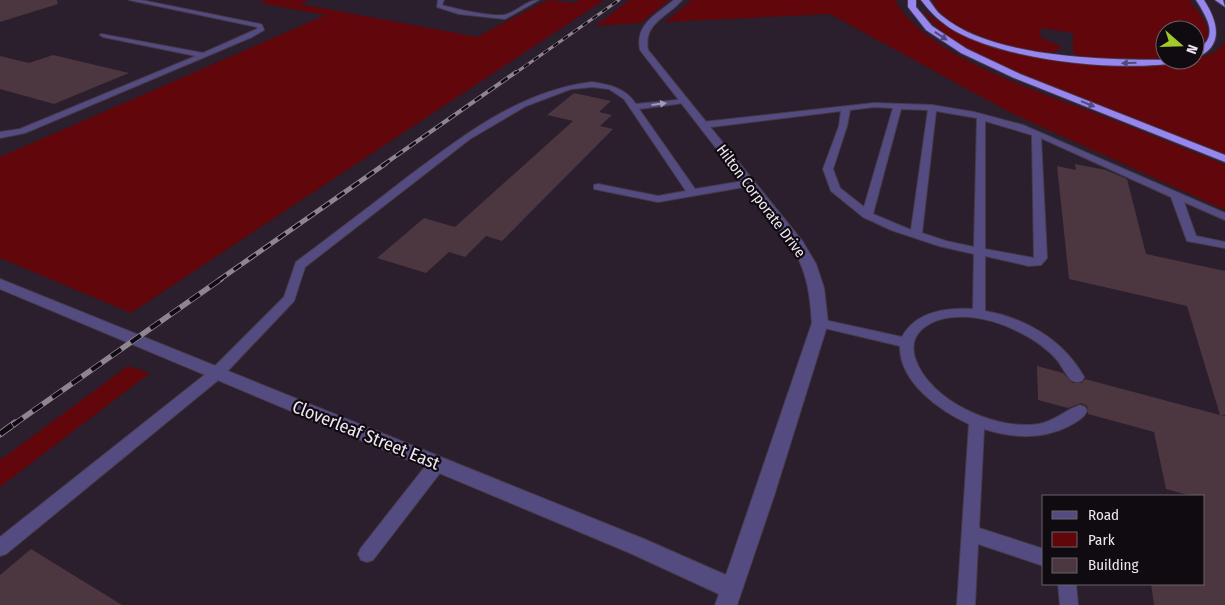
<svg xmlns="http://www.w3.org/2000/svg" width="1225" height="605" viewBox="0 0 1225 605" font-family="'Fira Sans Condensed',sans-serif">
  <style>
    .green { fill: #61060a }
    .building { fill: #4c363f }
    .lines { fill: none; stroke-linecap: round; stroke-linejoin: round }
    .service-casing { stroke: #463a48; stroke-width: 2 }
    .minor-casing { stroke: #463a48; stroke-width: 2 }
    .motorway-casing { stroke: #463a48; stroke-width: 2 }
    .service { fill: #544c81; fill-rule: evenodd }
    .minor { fill: #544c81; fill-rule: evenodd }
    .motorway { fill: #9886ef; fill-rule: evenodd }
    .rail-far4-casing { stroke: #8f8591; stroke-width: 3 }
    .rail-far3-casing { stroke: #8f8591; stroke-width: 4 }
    .rail-far2-casing { stroke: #8f8591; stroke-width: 5 }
    .rail-far1-casing { stroke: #8f8591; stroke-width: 5.5 }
    .rail-casing { stroke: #8f8591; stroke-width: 7 }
    .rail-far4 { stroke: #100a11; stroke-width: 2; stroke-dasharray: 6; stroke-linecap: butt }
    .rail-far3 { stroke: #100a11; stroke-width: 2.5; stroke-dasharray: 8; stroke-linecap: butt }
    .rail-far2 { stroke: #100a11; stroke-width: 3; stroke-dasharray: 9; stroke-linecap: butt }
    .rail-far1 { stroke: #100a11; stroke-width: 4; stroke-dasharray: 12; stroke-linecap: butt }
    .rail { stroke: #100a11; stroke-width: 5; stroke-dasharray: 15; stroke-linecap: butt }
    .oneway { fill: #544880 }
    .oneway2 { fill: #a299b9 }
    .labels { text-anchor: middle; stroke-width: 4.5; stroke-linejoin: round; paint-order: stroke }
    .street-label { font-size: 15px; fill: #efe6f1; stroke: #100a11 }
    .near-street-label { font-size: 18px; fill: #efe6f1; stroke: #100a11 }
  </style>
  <rect width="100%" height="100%" fill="#2b1e2d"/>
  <g class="green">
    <polygon points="267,0 309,0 300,4 477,37 548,0 573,3 580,0 604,0 131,313 0,258 0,157 326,15 259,3"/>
    <polygon points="630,0 669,0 641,23 595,26"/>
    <path d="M692,0h203c31,58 154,95 213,118 39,15 78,31 117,47v45l-214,-97 -181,-99 -165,8z"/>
    <path d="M933,0h256c12,15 32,36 6,49v-19h-30v28l-44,2 -42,-3 -6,-4v-20l-32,-5 -1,9 20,9 -1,4 -5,2c-29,1 -113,-21 -121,-52z"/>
    <path d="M922,11l28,18 34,14 125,22 33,1 42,-4 30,-9 9,-9 2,-4v114c-40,-16 -80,-32 -120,-47 -56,-21 -146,-48 -183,-96z"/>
    <polygon points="128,366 150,373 0,487 0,460"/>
  </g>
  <g class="building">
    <polygon points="0,0 57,0 58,4 0,22"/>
    <polygon points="53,55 129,73 54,104 0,89 0,56 29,63"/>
    <polygon points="574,93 611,101 599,112 612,115 600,126 613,129 502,241 486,236 465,257 449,252 426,273 377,258 424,218 455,227 573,121 547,115"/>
    <polygon points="1075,164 1106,170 1127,179 1146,254 1225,271 1225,415 1221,415 1225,416 1225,605 1154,605 1151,584 1204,584 1204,496 1192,496 1166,489 1154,432 1088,414 1087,406 1081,403 1068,408 1038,400 1037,366 1063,373 1073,383 1082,383 1085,379 1220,415 1187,306 1069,279 1057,166 1076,170"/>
    <polygon points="31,549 122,605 0,605 0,575"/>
  </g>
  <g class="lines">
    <g class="service-casing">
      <g id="service">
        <polygon points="129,0 141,0 260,24 262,25 264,30 252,37 25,133 0,138 0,132 20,129 196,56 103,37 100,35 101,34 203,53 257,29 257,27"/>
        <path d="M438,0h6l-2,5c12,4 50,12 62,10 13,-2 21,-15 35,-15l-34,19 -46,-5 -22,-7z"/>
        <path d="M592,82c19,3 33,6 44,22l51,-5 1,2 -4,2 -45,6 56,80 55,-9 5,3 -5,3 -92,16 -64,-13v-4l4,-1 60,12 28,-5 -62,-92 -15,-10 -17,-2 -21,2 -45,17 -56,33 -165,128 -11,34 -72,76 -216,177 -6,2v-19l212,-168 72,-72 12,-35c36,-27 73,-55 109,-83 58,-43 114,-88 187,-97z"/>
        <path d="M874,103l58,2 42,7 49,13 202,88v7l-41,-18 12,34 29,6v6l-38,-7 -16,-44 -130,-59 6,120 -6,7 -12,1 -44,-10v55c41,7 79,30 99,66l-2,4c-4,1 -7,2 -11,-1 -5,-5 -9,-13 -13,-19 -12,-14 -26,-23 -43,-31 -26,-13 -70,-22 -94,0 -8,8 -9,18 -6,28 14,43 81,73 124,66 16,-3 26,-14 41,-19l5,2 2,4c-3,7 -11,11 -18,15 -28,14 -56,12 -85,3l-5,99 65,21v17l-66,-22 -3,61h-18l12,-181c-29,-13 -70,-42 -69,-78l-80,-19 -5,-1 -1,-3 1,-3 5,-1 82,18c14,-26 44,-29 71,-28l1,-55 -35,-8 -48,-16 -28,-13 -32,-26 -8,-22 16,-43 2,-15 -138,17 -4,-3 4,-3zM874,107l19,1 -29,99 -24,-19 -7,-19 14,-43 3,-16zM901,109l27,1 -17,120 -38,-16zM936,111l41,7 -3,129 -28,-6 -24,-8zM985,121l47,14 2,123 -49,-9z"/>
        <polygon points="437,457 443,459 445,464 443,469 373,560 367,562 361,560 358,554 361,548 431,459"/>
        <polygon points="1058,584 1076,584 1078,605 1060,605"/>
      </g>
    </g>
    <g class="minor-casing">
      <path id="minor" d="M674,0h8c-16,18 -39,23 -34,50l155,192 13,22 8,24 4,35 -54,173 -37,109h-22l4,-11 -89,-41 -630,-264v-10l644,260 82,36 86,-252c-2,-31 -5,-50 -20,-77l-152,-196c-5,-26 16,-35 34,-50z"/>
    </g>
    <g class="motorway-casing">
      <g id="motorway">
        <polygon points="908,0 916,0 916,7 932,26 967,49 1020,74 1225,155 1225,162 1014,78 961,53 926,30 908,7"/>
        <path d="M921,0h8c4,5 7,11 12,15 53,46 177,45 241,45 -6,5 -17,4 -25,5 -58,4 -151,-6 -202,-34 -14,-8 -24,-18 -34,-31z"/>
        <path d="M1196,0h8c14,22 21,47 -9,58v-7c25,-13 13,-32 1,-51z"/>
        <polygon points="1215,0 1223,0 1225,7"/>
      </g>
    </g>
    <use href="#service" class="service"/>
    <use href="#minor" class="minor"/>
    <use href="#motorway" class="motorway"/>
    <g class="rail-far4-casing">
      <polyline id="rail-far4" points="514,74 619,0"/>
    </g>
    <g class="rail-far3-casing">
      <polyline id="rail-far3" points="383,165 516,72"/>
    </g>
    <g class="rail-far2-casing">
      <polyline id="rail-far2" points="219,280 385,164"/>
    </g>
    <g class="rail-far1-casing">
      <polyline id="rail-far1" points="13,425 221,279"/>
    </g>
    <g class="rail-casing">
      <polyline id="rail" points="0,434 15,423"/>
    </g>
    <use href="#rail-far4" class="rail-far4"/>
    <use href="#rail-far3" class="rail-far3"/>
    <use href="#rail-far2" class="rail-far2"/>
    <use href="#rail-far1" class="rail-far1"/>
    <use href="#rail" class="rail"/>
  </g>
  <defs><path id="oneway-solid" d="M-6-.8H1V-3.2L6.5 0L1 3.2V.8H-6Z" transform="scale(1.25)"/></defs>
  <g class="oneway">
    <use href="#oneway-solid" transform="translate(941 36) rotate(33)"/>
    <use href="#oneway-solid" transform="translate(1129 63) rotate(179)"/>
    <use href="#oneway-solid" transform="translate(1088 104) rotate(22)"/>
  </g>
  <use class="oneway2" href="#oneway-solid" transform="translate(659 104) rotate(-7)"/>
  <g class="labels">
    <g class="street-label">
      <text transform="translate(761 201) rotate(53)" y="5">Hilton Corporate Drive</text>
    </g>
    <g class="near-street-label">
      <text transform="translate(366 435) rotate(22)" y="6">Cloverleaf Street East</text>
    </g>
  </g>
  <rect x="1042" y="495" width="162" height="90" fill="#100a11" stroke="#69626b"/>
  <rect x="1052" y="511" width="25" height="8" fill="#544c81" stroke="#69626b"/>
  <text x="1088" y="520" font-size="15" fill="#efe6f1">Road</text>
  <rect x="1052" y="532" width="25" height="15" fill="#61060a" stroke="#69626b"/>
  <text x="1088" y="545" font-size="15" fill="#efe6f1">Park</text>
  <rect x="1052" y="558" width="25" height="15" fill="#4c363f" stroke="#69626b"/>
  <text x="1088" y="570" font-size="15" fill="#efe6f1">Building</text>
  <g transform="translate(1180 45) rotate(110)"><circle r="24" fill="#100a11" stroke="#69626b"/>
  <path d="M0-4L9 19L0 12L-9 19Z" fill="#a1c929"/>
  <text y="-8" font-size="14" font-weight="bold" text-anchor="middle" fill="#efe6f1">N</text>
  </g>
</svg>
